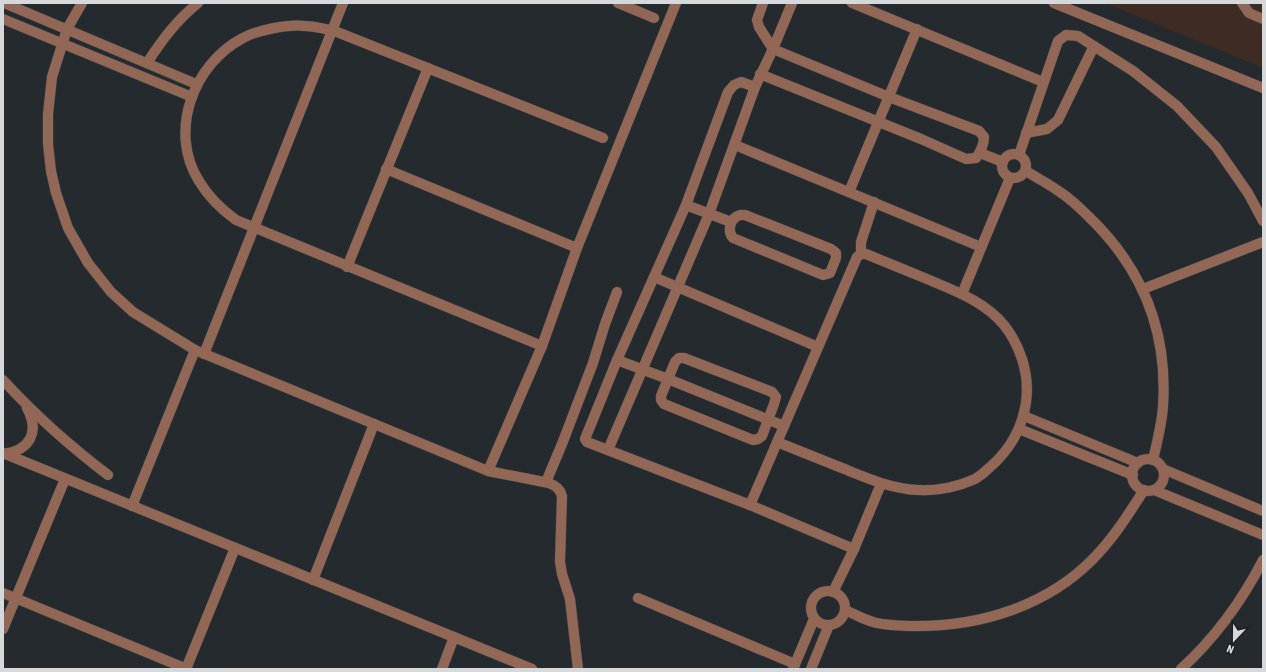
<svg xmlns="http://www.w3.org/2000/svg" width="1266" height="672" viewBox="0 0 1266 672" font-family="'Asap Condensed',sans-serif">
  <style>
    .industrial { fill: #3e2c24 }
    .lines { fill: none; stroke-linecap: round; stroke-linejoin: round }
    .minor-casing { stroke: #40464a; stroke-width: 11 }
    .minor { stroke: #926755; stroke-width: 10 }
  </style>
  <rect width="100%" height="100%" fill="#242a2e"/>
  <polygon class="industrial" points="1105,3 1263,3 1263,68"/>
  <g class="lines">
    <g class="minor-casing">
      <g id="minor">
        <polyline points="4,3 196,84"/>
        <path d="M82,3l-15,26 -15,48 -4,37v30l3,27 5,22 12,35 20,35 23,29 22,20 62,38 293,121 61,12c7,3 11,6 13,13l-2,66 2,12 8,25 8,70"/>
        <polyline points="618,3 654,18"/>
        <polyline points="852,3 1043,82"/>
        <polyline points="1054,3 1263,88"/>
        <polyline points="1242,3 1249,13 1263,19"/>
        <polyline points="3,19 192,97"/>
        <path d="M147,63c15,-23 29,-42 51,-60"/>
        <path d="M760,74l161,65 45,20 10,-1c5,-7 8,-13 8,-21l-5,-6 -90,-34 -116,-48 -14,-22 -2,-7 6,-17"/>
        <polyline points="755,87 741,82 734,85 728,92 686,205 617,360 585,439 587,442 750,505 854,549"/>
        <polyline points="1026,133 1047,129 1058,120 1094,46"/>
        <polyline points="735,145 981,247"/>
        <polyline points="980,153 1003,162"/>
        <circle cx="1014" cy="166" r="12"/>
        <polyline points="1019,155 1058,41 1066,35 1078,36 1133,71 1177,106 1216,147 1248,193 1263,221"/>
        <polyline points="386,169 577,248 542,346 488,471"/>
        <path d="M1026,171c11,7 23,13 34,21 9,6 19,15 27,23 55,52 81,116 76,191 -1,18 -6,36 -10,54"/>
        <polyline points="849,192 917,29"/>
        <polyline points="686,205 731,222"/>
        <path d="M740,215h5l86,34 5,4v5l-6,15 -7,2 -90,-37c-6,-7 -3,-20 7,-23z"/>
        <polyline points="577,248 676,3"/>
        <polyline points="347,267 428,68"/>
        <polyline points="654,277 818,347"/>
        <polyline points="1143,289 1263,242"/>
        <polyline points="962,294 1010,178"/>
        <path d="M542,346l-306,-126c-15,-11 -27,-22 -37,-39 -31,-49 -6,-117 44,-143 14,-8 46,-14 62,-12 9,0 18,3 27,4l271,108"/>
        <polyline points="204,354 343,3"/>
        <polygon points="679,358 684,358 772,392 776,397 774,404 762,436 758,439 753,440 664,404 661,400 661,396 675,362"/>
        <polyline points="617,360 668,379 784,426"/>
        <path d="M3,380c32,35 67,66 105,95"/>
        <polyline points="1024,416 1138,463"/>
        <polyline points="1019,429 1133,475"/>
        <path d="M777,442c22,9 43,17 65,26 25,10 49,21 77,22 20,1 38,-3 56,-11 5,-3 10,-7 14,-11 32,-27 46,-69 33,-109 -4,-12 -10,-24 -18,-34 -20,-24 -49,-34 -77,-46 -20,-8 -41,-17 -61,-25h-5"/>
        <polyline points="608,450 709,214 755,87 773,49 792,3"/>
        <polyline points="3,453 532,669"/>
        <path d="M4,454c26,-4 36,-22 23,-46"/>
        <circle cx="1148" cy="475" r="16"/>
        <polyline points="1163,469 1263,511"/>
        <polyline points="546,482 562,444 593,363 605,324 617,292"/>
        <polyline points="1154,490 1263,535"/>
        <polyline points="750,505 857,257 861,254 861,242 874,202"/>
        <polyline points="132,506 195,350"/>
        <polyline points="313,580 374,424"/>
        <circle cx="828" cy="608" r="17"/>
        <polyline points="833,592 854,549 881,484"/>
        <polyline points="3,593 187,669"/>
        <polyline points="638,598 795,664"/>
        <path d="M845,610c9,4 18,9 28,12 14,4 30,4 45,4 63,0 128,-20 174,-66 21,-21 36,-45 52,-70"/>
        <polyline points="3,629 65,479"/>
        <polyline points="186,669 235,548"/>
        <polyline points="442,669 454,637"/>
        <polyline points="793,669 814,619"/>
        <polyline points="811,669 829,625"/>
        <path d="M1181,669c34,-31 61,-68 82,-109"/>
      </g>
    </g>
    <use href="#minor" class="minor"/>
  </g>
  <rect width="1266" height="672" fill="none" stroke="#d6d9dc" stroke-width="8"/>
  <g transform="translate(1234 640) rotate(202)" stroke="#1b2025" stroke-width="3" paint-order="stroke">
  <path d="M0-3L7 15L0 10L-7 15Z" fill="#d6d9dc"/>
  <text y="-6" font-size="11" font-weight="bold" text-anchor="middle" fill="#d6d9dc">N</text>
  </g>
</svg>
